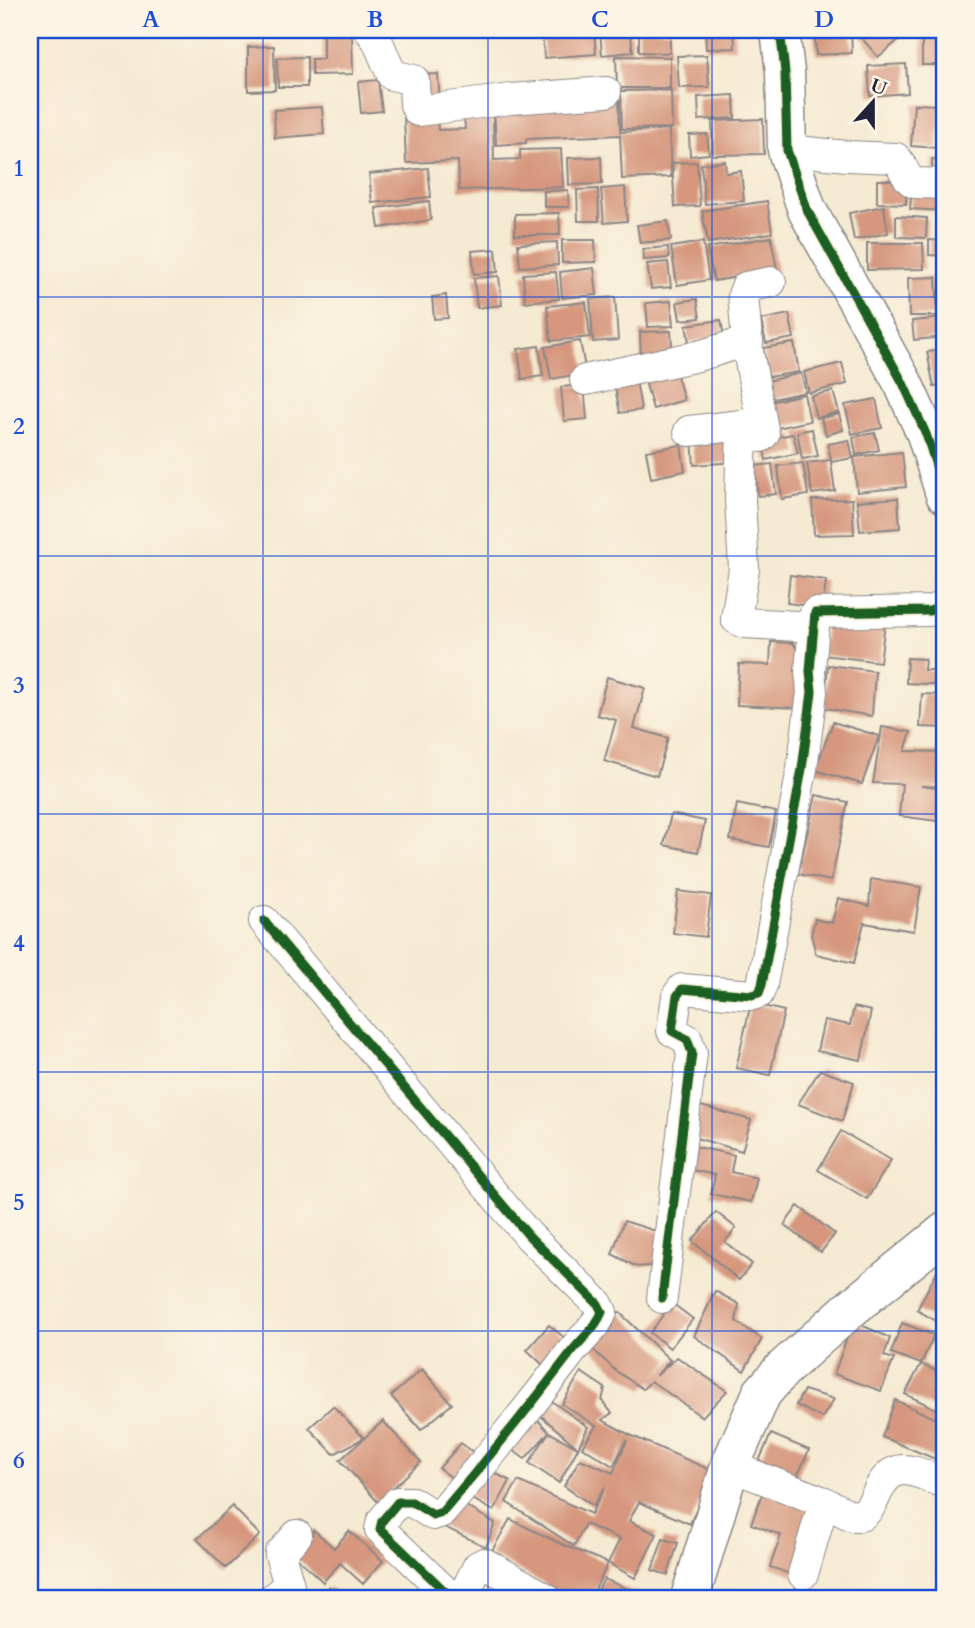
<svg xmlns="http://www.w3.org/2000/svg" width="975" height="1628" viewBox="0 0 975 1628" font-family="Cardo,serif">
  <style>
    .building { fill: #d6977e }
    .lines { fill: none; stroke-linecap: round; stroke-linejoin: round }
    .minor-casing { stroke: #8c8686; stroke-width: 32 }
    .tertiary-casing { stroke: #8c8686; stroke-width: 41 }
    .minor { stroke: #fff; stroke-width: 30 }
    .tertiary { stroke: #fff; stroke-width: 38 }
    .cycleway-casing { stroke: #fcf5e5; stroke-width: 13 }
    .cycleway { stroke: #1b5e20; stroke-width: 9 }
    .grid { fill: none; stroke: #1d4ed8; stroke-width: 2; stroke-opacity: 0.55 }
    .neatline { fill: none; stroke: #1d4ed8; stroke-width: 2.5 }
    .grid-label { font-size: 23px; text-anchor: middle; font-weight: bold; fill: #1d4ed8 }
  </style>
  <rect width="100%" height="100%" fill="#fcf5e5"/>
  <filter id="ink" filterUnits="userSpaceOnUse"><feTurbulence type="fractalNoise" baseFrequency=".0143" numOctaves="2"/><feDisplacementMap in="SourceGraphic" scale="14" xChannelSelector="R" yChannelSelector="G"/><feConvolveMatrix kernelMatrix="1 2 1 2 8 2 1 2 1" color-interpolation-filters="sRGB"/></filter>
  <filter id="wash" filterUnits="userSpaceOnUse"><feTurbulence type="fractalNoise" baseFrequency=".00686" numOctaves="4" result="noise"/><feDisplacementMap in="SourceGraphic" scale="28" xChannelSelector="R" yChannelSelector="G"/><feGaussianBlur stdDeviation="1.57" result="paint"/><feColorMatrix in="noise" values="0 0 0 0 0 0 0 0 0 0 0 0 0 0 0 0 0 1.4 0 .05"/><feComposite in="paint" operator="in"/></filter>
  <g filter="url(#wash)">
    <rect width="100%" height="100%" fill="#f5ead2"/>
    <g id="blocks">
      <g class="building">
        <polygon points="239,30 284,30 285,34 239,37"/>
        <polygon points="542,30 594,30 596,54 544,58"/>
        <polygon points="600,30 630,30 633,52 602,55"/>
        <polygon points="639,30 670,30 670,53 639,52"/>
        <polygon points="705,30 734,30 735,48 706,49"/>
        <polygon points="814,30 851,30 852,53 816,55"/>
        <polygon points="855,30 911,30 878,57"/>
        <rect x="922" y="31" width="23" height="34"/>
        <polygon points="352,34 353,74 312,75 312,59 323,59 323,35"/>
        <polygon points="274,46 275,90 248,91 248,47"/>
        <polygon points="707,55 709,87 679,88 677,56"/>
        <polygon points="616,56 670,57 670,88 617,88"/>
        <polygon points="307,57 307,87 278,87 277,58"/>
        <polygon points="906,64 908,93 870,96 868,66"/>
        <polygon points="438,74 440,104 419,105 418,75"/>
        <polygon points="378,80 382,111 361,113 358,82"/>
        <polygon points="671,90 672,128 622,129 621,91"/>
        <polygon points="619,95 620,132 669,129 671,177 622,179 620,135 526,139 526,143 496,145 494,106"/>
        <polygon points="734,95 735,118 699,120 698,97"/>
        <polygon points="914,104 940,105 938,148 911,146"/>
        <polygon points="322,107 324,134 275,138 274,110"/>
        <polygon points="437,115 438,130 465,129 464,116 493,115 494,160 520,159 520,150 561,149 563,187 459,190 458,161 406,163 404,117"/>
        <polygon points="763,119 764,154 713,155 712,121"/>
        <polygon points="707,134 709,154 690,156 689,135"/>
        <polygon points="601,157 602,184 569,185 568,158"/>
        <polygon points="932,159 945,159 945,173 932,172"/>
        <polygon points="725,161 726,173 741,171 744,201 705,204 701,164"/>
        <polygon points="697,162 700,206 675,207 672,163"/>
        <polygon points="428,168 431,197 372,203 369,174"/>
        <polygon points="877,180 906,180 906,204 877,203"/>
        <polygon points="912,186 945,188 945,211 910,209"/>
        <polygon points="625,187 627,221 604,223 601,189"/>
        <polygon points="598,189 599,221 578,221 577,190"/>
        <polygon points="568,190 569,207 544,207 544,191"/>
        <polygon points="429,201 431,220 379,228 376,208"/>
        <polygon points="767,201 772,233 708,243 702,211"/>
        <polygon points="884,206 888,233 854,240 849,213"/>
        <polygon points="559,213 560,235 515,235 515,214"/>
        <polygon points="896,216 927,218 926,238 896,237"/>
        <polygon points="668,221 671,240 640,243 637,225"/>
        <polygon points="771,237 777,270 714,281 707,248"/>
        <polygon points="562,240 595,240 596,262 562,263"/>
        <polygon points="929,240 945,241 945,256 929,255"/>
        <polygon points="557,242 558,265 520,267 518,244"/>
        <polygon points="703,242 709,280 677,285 671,247"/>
        <polygon points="867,243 923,243 924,269 867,270"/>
        <polygon points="668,247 669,258 644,260 643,249"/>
        <polygon points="496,249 498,272 474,274 472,251"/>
        <polygon points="668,262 671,287 651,289 647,264"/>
        <polygon points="594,268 597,295 562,298 560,272"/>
        <polygon points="556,272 559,299 525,302 523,274"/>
        <polygon points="499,276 502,305 477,308 474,278"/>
        <polygon points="936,277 938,316 909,316 908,278"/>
        <polygon points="446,295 448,318 434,319 432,297"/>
        <polygon points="615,297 618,340 593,342 590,299"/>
        <polygon points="697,299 700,318 680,320 677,302"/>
        <polygon points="671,301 673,326 648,327 646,303"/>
        <polygon points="586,302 590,337 551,341 547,306"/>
        <polygon points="789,314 794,338 766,343 761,320"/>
        <polygon points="945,318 945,337 914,340 912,321"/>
        <polygon points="721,320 724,337 689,342 686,325"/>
        <polygon points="671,331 673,360 641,362 640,332"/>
        <polygon points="580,341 586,373 551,379 545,347"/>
        <polygon points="794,343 799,372 768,377 763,348"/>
        <polygon points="539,346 543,376 522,379 518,349"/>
        <polygon points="945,349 945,385 934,387 927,352"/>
        <polygon points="842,363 847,384 809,393 804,372"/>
        <polygon points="674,365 684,400 653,409 643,374"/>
        <polygon points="635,373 641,410 620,413 613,377"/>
        <polygon points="801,373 806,392 773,399 768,381"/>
        <polygon points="584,385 587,419 564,421 561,387"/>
        <polygon points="833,391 839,412 816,418 811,396"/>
        <polygon points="804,394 810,421 777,428 771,402"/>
        <polygon points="876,399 882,428 852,434 845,405"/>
        <polygon points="839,414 843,430 826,435 821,418"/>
        <polygon points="812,429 818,456 802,459 797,432"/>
        <polygon points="875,433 879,450 856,455 853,437"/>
        <polygon points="793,434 798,453 766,460 762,440"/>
        <polygon points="735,437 737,462 694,465 692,440"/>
        <polygon points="849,440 853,458 831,462 835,491 812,494 807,463 831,460 828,444"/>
        <polygon points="681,445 685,471 651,478 646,451"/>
        <polygon points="902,452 906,487 857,492 854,457"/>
        <polygon points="803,463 808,495 782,499 778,466"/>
        <polygon points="772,464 776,494 758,496 755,466"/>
        <polygon points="898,498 900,528 860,531 857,501"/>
        <polygon points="852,499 854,534 814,535 812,500"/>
        <polygon points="790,575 826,580 823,608 787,603"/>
        <polygon points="827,617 885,624 880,662 822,655"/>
        <polygon points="771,642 793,643 802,658 799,708 737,705 739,664 770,665"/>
        <polygon points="907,658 925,659 924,670 944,670 943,685 906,683"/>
        <polygon points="828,665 875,671 872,716 824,708"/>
        <polygon points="607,677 645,688 634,728 668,738 657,776 604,761 616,720 597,715"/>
        <polygon points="922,694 945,695 945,728 920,727"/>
        <polygon points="833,722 879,736 862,784 815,770"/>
        <polygon points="882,727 911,732 905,751 945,752 945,787 921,786 945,789 945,822 899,816 902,784 873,783"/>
        <polygon points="816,795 848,802 831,881 798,874"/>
        <polygon points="737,804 776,812 769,847 730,840"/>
        <polygon points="671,814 705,821 698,852 664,845"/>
        <polygon points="871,879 921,887 914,931 864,923 854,963 816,954 811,935 815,919 832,923 838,898 869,906"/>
        <polygon points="678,891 711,895 706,937 673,933"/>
        <polygon points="751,1003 784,1011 770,1075 736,1068"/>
        <polygon points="854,1007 871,1011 861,1060 817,1051 824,1020 850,1025"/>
        <polygon points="820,1070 854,1082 842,1121 798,1104"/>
        <polygon points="701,1106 751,1120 742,1151 692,1137"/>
        <polygon points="841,1131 891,1160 867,1199 818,1170"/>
        <polygon points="693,1146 734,1155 731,1172 757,1178 751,1202 711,1194 715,1175 687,1169"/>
        <polygon points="798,1206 835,1234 821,1252 784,1225"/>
        <polygon points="716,1212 736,1228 725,1242 752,1264 739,1280 692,1241"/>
        <polygon points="624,1221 662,1233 657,1265 637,1267 612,1254"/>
        <polygon points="939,1267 945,1271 945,1326 917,1310"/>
        <polygon points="715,1291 739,1304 736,1321 762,1339 744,1371 694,1336"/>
        <polygon points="672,1303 693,1319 670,1348 650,1333"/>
        <polygon points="619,1312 670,1360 656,1376 677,1357 727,1391 702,1417 651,1381 643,1389 616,1371 588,1345"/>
        <polygon points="853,1321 890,1338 884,1356 894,1359 881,1391 834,1374"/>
        <polygon points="902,1323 934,1335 921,1364 891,1353"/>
        <polygon points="549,1325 566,1339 543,1365 527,1350"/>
        <polygon points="921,1364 945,1375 945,1400 940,1411 905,1394"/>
        <polygon points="422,1369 452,1404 421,1430 391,1396"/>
        <polygon points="581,1372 605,1388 602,1401 612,1413 602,1420 630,1435 713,1471 690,1524 639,1502 629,1521 657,1534 635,1578 608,1563 591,1598 570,1598 490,1554 510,1519 559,1543 608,1563 620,1539 585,1524 574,1546 506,1502 518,1481 591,1514 605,1487 593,1506 564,1486 580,1459 613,1473 627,1440 613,1466 582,1447 596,1426 562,1404"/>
        <polygon points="804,1390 834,1399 822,1418 796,1405"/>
        <polygon points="550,1400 588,1427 578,1448 559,1483 529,1463 549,1432 578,1448 539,1414"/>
        <polygon points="895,1400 945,1423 945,1463 882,1437"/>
        <polygon points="333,1406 364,1438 334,1454 309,1428"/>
        <polygon points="537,1419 549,1432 525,1459 508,1447"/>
        <polygon points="383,1421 421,1462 378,1502 340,1460"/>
        <polygon points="771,1434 809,1450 797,1477 759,1461"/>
        <polygon points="461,1443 474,1453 452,1478 439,1468"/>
        <polygon points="491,1471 510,1481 494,1511 467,1496"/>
        <polygon points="765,1486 818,1505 793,1575 770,1567 781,1535 751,1524"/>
        <polygon points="459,1502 495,1523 486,1547 438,1524"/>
        <polygon points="232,1506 260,1535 226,1568 197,1539"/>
        <polygon points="314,1530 334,1548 349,1531 383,1561 363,1584 340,1563 323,1582 292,1553"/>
        <polygon points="663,1539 678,1543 668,1575 652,1570"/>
        <polygon points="604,1579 642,1595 640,1598 594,1598"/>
        <polygon points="329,1587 343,1598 320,1598"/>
      </g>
    </g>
  </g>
  <g filter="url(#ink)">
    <use href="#blocks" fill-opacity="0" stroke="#8c8686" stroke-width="2"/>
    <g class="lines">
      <g class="minor-casing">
        <g id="minor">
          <polyline points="369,30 377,40 392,75 414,80 415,105 418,111 511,99 606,92"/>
          <path d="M787,150l60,6 49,2c8,8 8,19 18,25l31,1"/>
          <polyline points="771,282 746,287 743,295 748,351 764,434 761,437 742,425 740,500 744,569 736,619 744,623 814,627"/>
          <polyline points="585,380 698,356 748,341"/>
          <polyline points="689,431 742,425"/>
          <path d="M264,921l265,315 69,68 4,8c-6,16 -23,29 -33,43 -41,54 -83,106 -127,157l-9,3 -21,-13h-14l-16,19 -2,8 72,69"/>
          <polyline points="662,1298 692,1053 687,1039 672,1031 677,996 682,989 752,995 759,993 762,985 802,769 812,692 810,671 815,613 929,611 945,606"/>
          <path d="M730,1466l94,36 28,14h9c10,-7 13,-17 18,-27 17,-33 39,-15 66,-6"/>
          <polyline points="803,1574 824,1502"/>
          <polyline points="273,1598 289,1585 280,1554 297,1535"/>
          <polyline points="462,1598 478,1566 484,1563 546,1598"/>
        </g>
      </g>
      <g class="tertiary-casing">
        <g id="tertiary">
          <polyline points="780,30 785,72 787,150 807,210 903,383 926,434 945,494"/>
          <polyline points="690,1598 730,1466 762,1393 782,1370 849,1310 945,1232"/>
        </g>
      </g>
      <use href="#minor" class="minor"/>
      <use href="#tertiary" class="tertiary"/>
      <g class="cycleway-casing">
        <g id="cycleway">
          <polyline points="780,30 785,72 787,150 807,210 903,383 926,434 945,494"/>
          <path d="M264,921l265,315 69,68 4,8c-6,16 -23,29 -33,43 -41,54 -83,106 -127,157l-9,3 -21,-13h-14l-16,19 -2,8 72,69"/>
          <polyline points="662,1298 692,1053 687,1039 672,1031 677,996 682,989 752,995 759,993 762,985 802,769 812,692 810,671 815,613 929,611 945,606"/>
        </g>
      </g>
      <use href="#cycleway" class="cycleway"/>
    </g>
  </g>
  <path class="grid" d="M263,30v1568M488,30v1568M712,30v1568M30,297h915M30,556h915M30,814h915M30,1072h915M30,1331h915"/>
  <rect width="975" height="1628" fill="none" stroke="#fcf5e5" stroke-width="77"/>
  <g transform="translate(873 102) rotate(21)" stroke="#fcf5e5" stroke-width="5" paint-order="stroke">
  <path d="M0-5L12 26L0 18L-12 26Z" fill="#22223b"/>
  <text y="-10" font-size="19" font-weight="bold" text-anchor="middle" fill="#22223b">U</text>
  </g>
  <rect x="38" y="38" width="898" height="1552" class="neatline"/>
  <g class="grid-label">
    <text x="151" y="27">A</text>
    <text x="375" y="27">B</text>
    <text x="600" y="27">C</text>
    <text x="824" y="27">D</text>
    <text x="19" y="176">1</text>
    <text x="19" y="434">2</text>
    <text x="19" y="693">3</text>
    <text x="19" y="951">4</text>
    <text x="19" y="1210">5</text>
    <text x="19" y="1468">6</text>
  </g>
</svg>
